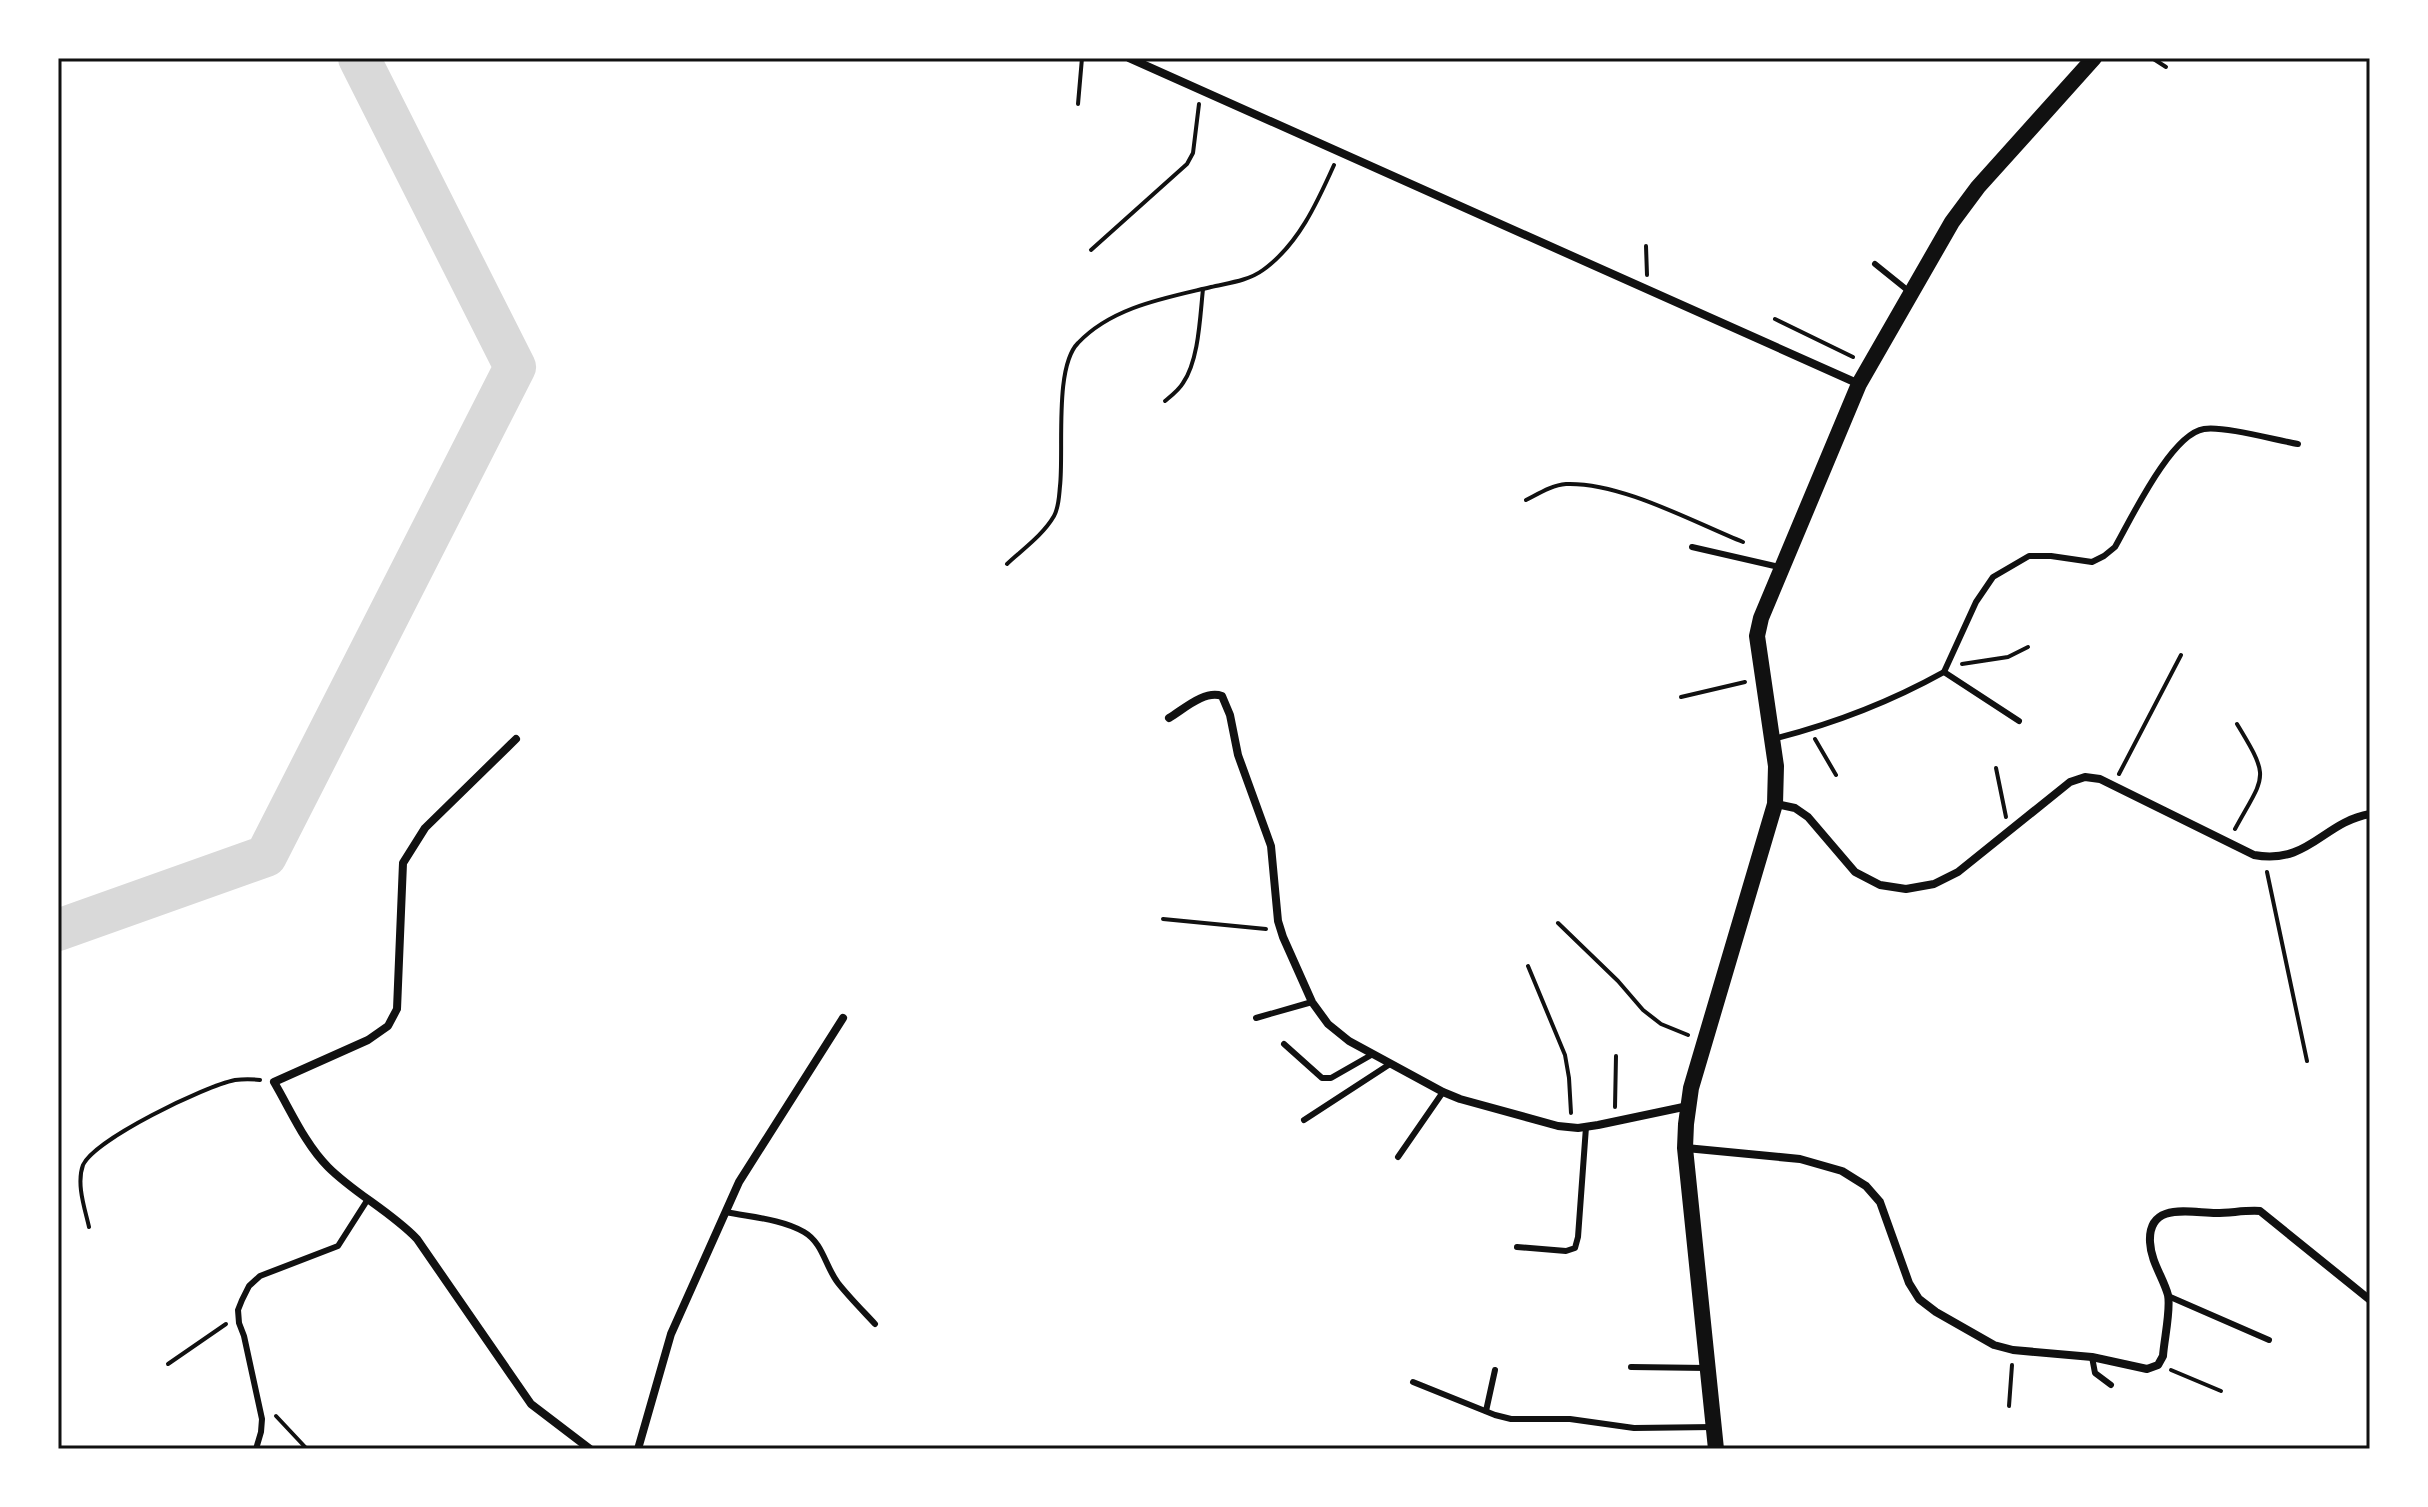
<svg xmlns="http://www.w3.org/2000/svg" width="2428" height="1507" viewBox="0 0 2428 1507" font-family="Figtree,sans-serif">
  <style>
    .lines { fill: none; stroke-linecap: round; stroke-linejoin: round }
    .river { stroke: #d9d9d9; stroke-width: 42 }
    .path { stroke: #111; stroke-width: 4 }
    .service { stroke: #111; stroke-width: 6 }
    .minor { stroke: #111; stroke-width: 8 }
    .secondary { stroke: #111; stroke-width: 16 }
    .neatline { fill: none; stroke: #111; stroke-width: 3 }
  </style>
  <rect width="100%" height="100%" fill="#fff"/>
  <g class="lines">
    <polyline class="river" points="58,930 266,856 515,367 359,58"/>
    <g class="path">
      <polyline points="2152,58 2166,67"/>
      <polyline points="1078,104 1082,58"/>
      <polyline points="1646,246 1647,275"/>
      <polyline points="1091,250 1187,164 1193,153 1199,104"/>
      <polyline points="1775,319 1853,357"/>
      <path d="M1165,401c6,-5 14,-11 18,-18 16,-23 17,-67 20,-94"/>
      <path d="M1526,500c12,-6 26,-15 40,-16 55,-2 127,38 177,58"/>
      <path d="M1007,564c16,-15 36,-29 47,-48 5,-9 5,-20 6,-30 4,-35 -6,-119 18,-143 34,-36 87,-45 133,-56 17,-4 37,-6 52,-17 35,-25 54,-67 71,-105"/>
      <polyline points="1962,664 2008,657 2028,647"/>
      <polyline points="1681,697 1745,682"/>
      <polyline points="1815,739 1836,775"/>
      <polyline points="1996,768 2006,817"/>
      <polyline points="2119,774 2181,655"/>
      <path d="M2235,829c30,-55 36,-49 2,-105"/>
      <polyline points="2267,872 2307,1061"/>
      <polyline points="1163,919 1266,929"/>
      <polyline points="1558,923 1618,981 1643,1010 1661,1024 1688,1035"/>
      <polyline points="1528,966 1565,1055 1569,1078 1571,1113"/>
      <polyline points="1615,1107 1616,1056"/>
      <path d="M89,1227c-4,-18 -13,-43 -6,-62 12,-26 122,-79 152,-85 8,-1 17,-1 25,0"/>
      <polyline points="168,1364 226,1324"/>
      <polyline points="2171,1370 2221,1391"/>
      <polyline points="2009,1406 2012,1365"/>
      <polyline points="276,1416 307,1449"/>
    </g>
    <g class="service">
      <polyline points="1875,264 1911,293"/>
      <polyline points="1692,547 1779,567"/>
      <path d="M2019,721l-75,-49 32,-70 17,-25 36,-21h22l41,6 12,-6 11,-9c16,-28 56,-113 89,-118 21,-3 71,11 94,15"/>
      <path d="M1773,739c60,-15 117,-37 171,-67"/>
      <polyline points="1256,1018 1312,1002"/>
      <polyline points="1284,1044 1322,1078 1331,1078 1373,1054"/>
      <polyline points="1304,1120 1390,1064"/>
      <polyline points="1398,1157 1443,1092"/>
      <path d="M726,1212c24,5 56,7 78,20 19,11 21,34 34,51 11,14 25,28 37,41"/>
      <polyline points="1517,1247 1566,1251 1575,1248 1578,1237 1586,1127"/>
      <polyline points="2168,1296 2269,1340"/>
      <polyline points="2092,1357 2095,1373 2111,1385"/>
      <polyline points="1631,1367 1707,1368"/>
      <polyline points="1413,1382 1495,1415 1511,1419 1570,1419 1634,1428 1714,1427"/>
      <polyline points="1486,1411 1495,1370"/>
      <polyline points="256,1449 261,1432 262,1419 244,1336 239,1323 238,1310 242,1300 249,1286 260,1276 338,1246 368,1199"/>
    </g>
    <g class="minor">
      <polyline points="1129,58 1859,384"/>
      <path d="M1169,718c15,-9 35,-28 53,-22l8,19 8,40 33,91 7,75 5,16 29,65 16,22 21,17 94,51 17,7 98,27 20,2 20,-3 90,-19"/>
      <path d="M516,739l-91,89 -22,35 -6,146 -9,17 -20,14 -94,42c17,29 31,62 54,85 27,27 62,44 89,72l114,165 59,45"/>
      <path d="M1776,804l19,4 13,9 47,55 25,13 26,4 28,-5 24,-12 112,-90 15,-5 15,2 154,76c55,10 69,-33 116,-41"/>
      <path d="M1686,1148l114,11 42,12 24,15 14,16 29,81 10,16 17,13 58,33 19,5 79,7 55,12 11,-4 5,-9c1,-16 8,-46 5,-61 -5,-18 -17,-33 -18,-53 -2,-41 41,-29 66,-29 15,0 29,-3 44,-2l110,89"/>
      <polyline points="638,1449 671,1334 739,1182 843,1018"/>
    </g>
    <polyline class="secondary" points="1716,1449 1685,1148 1686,1124 1691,1088 1775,804 1776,766 1757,636 1761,618 1859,384 1952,222 1978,187 2094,58"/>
  </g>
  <rect width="2428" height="1507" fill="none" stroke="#ffffff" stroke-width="120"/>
  <rect x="60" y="60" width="2308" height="1387" class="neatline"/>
</svg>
